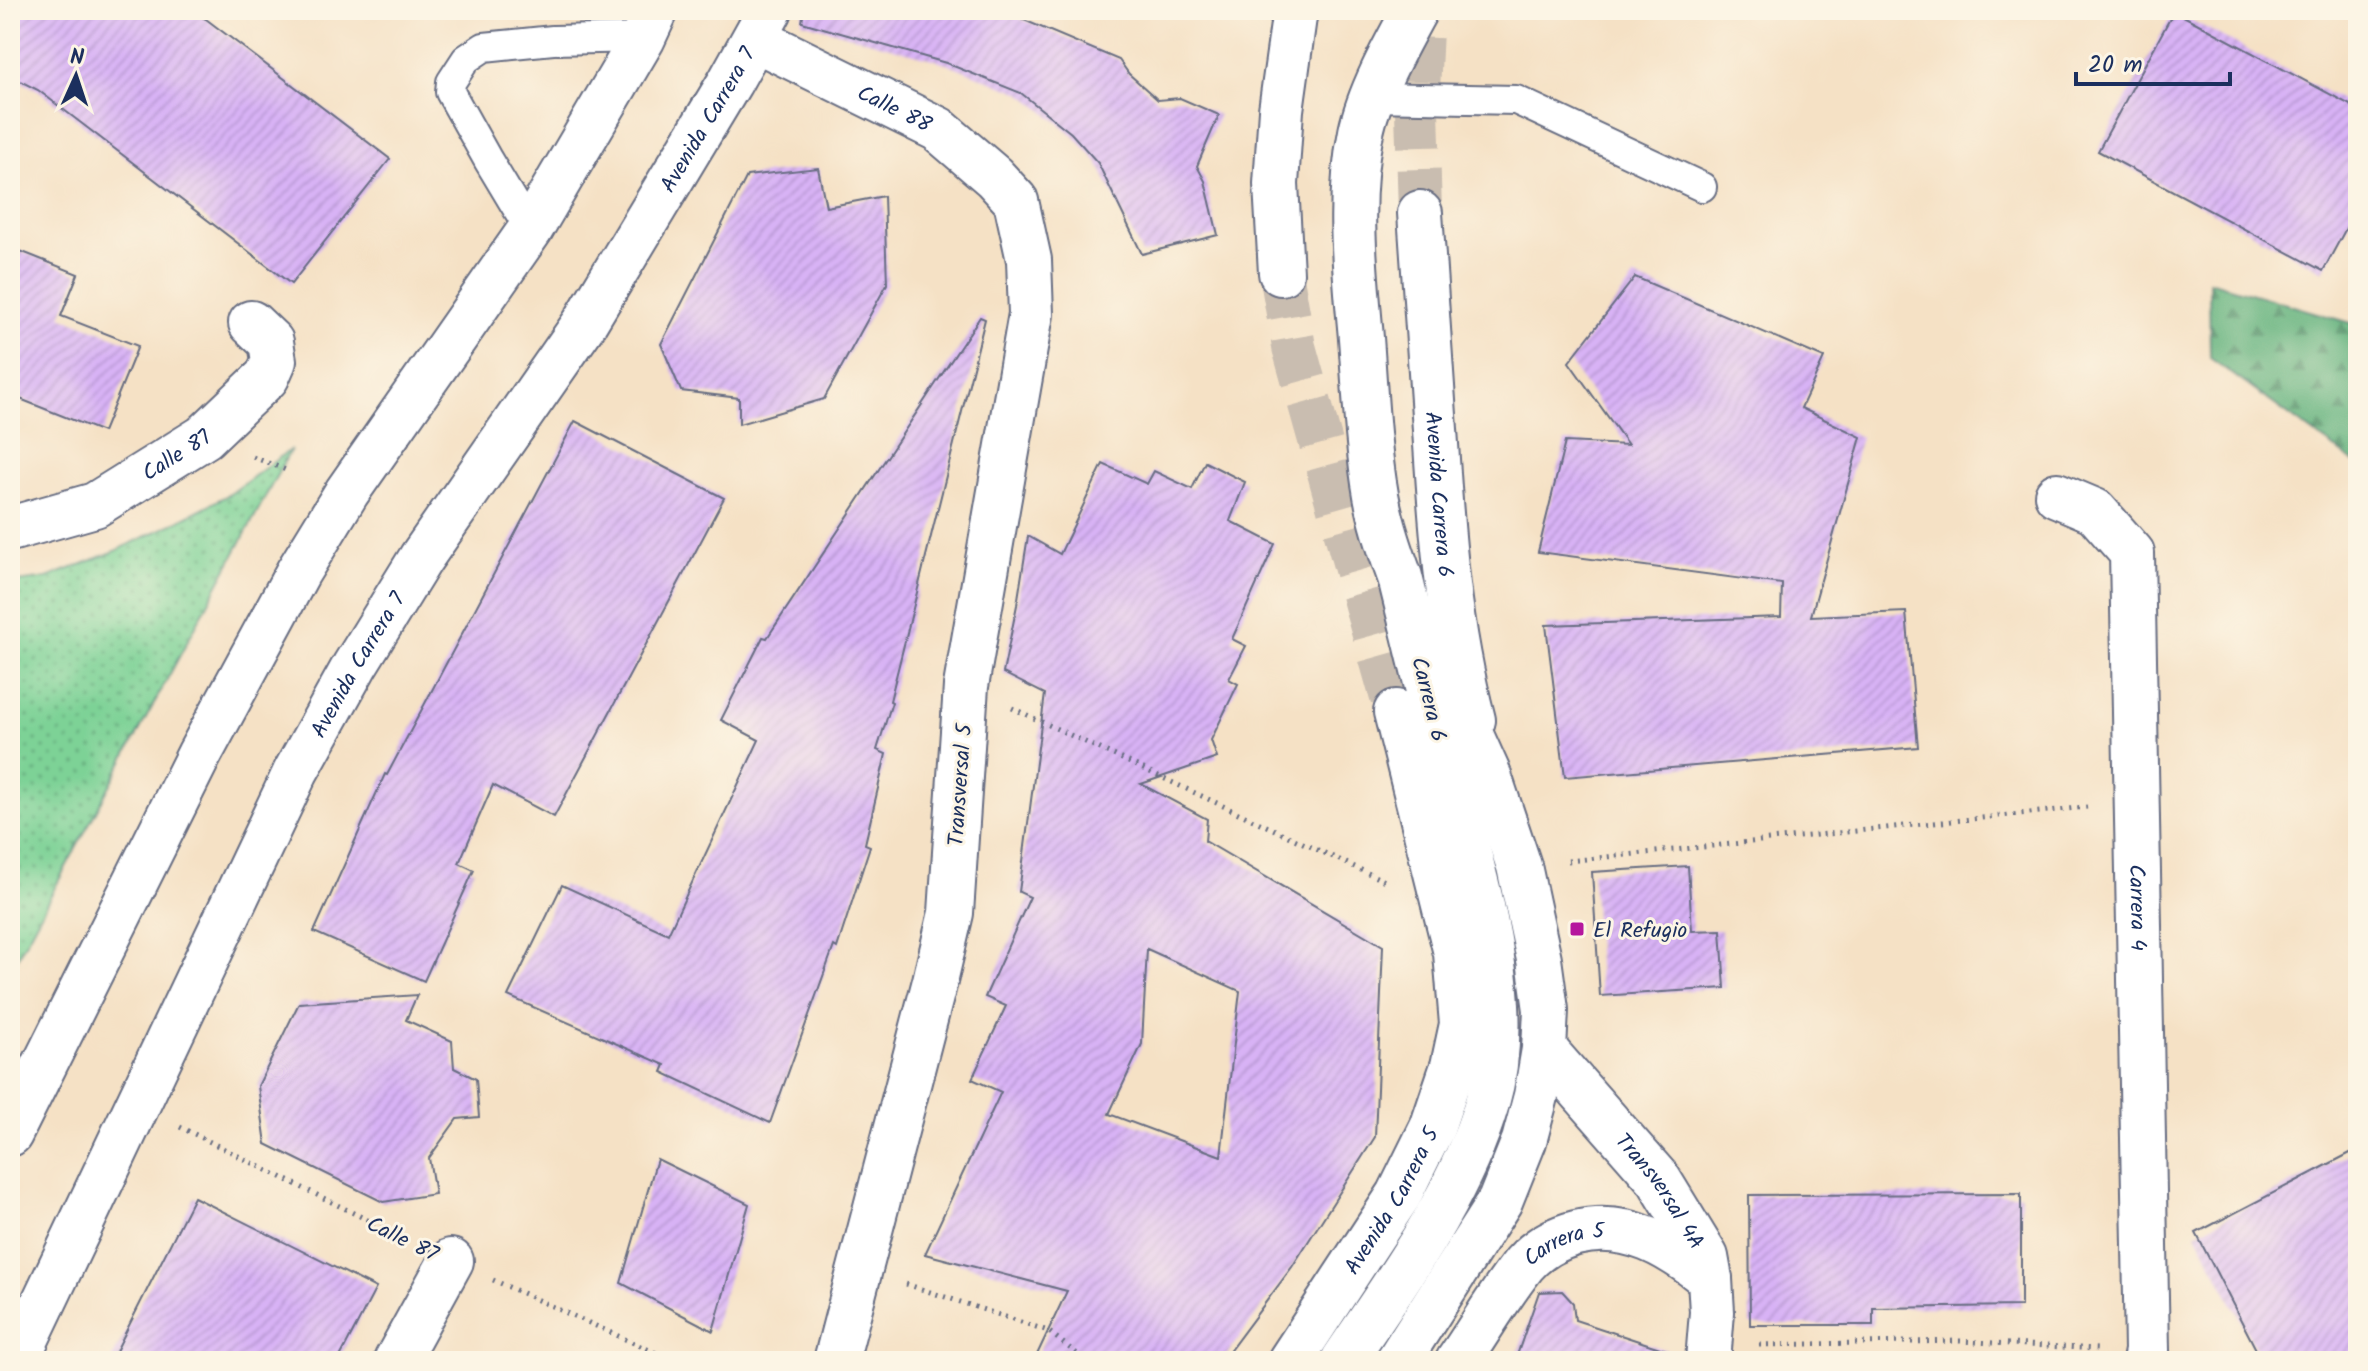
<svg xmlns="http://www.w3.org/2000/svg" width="2368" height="1371" viewBox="0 0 2368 1371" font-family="Kalam,sans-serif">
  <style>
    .grass { fill: url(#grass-dots); stroke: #4c807a; stroke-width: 2 }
    .forest { fill: url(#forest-firs); stroke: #40726e; stroke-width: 2 }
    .building { fill: url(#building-hatch); fill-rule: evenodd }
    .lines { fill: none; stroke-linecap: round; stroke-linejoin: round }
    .secondary-tunnel { stroke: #c9bdb0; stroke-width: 44; stroke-dasharray: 44 22; stroke-linecap: butt }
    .lane-casing { stroke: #676d82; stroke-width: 32 }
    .street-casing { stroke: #676d82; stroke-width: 48 }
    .secondary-casing { stroke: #676d82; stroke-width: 48 }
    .primary-casing { stroke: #676d82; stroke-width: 48 }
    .path { stroke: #676d82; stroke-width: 5; stroke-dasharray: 2 6; stroke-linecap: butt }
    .lane { stroke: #fff; stroke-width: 28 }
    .street { stroke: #fff; stroke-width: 44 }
    .secondary { stroke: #fff; stroke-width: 44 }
    .primary { stroke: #fff; stroke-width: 44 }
    .poi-dot { fill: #b5179e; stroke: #fcf5e5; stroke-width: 3 }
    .labels { text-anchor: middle; stroke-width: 6; stroke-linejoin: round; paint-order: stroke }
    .street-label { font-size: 22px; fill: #1b2f5e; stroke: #fcf5e5 }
    .poi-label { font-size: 22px; fill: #1b2f5e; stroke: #fcf5e5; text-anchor: start }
  </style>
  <defs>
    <pattern id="grass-dots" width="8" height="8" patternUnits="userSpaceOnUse" patternTransform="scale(2)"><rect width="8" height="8" fill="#7dd296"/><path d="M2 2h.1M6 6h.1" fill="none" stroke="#66ab7e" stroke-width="1.8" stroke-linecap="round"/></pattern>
    <pattern id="forest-firs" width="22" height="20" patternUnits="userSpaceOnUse" patternTransform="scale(2)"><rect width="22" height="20" fill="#66b47f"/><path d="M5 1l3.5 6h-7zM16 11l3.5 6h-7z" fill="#53936b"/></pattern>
    <pattern id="building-hatch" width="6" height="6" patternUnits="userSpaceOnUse" patternTransform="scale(2)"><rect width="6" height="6" fill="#d8b2f5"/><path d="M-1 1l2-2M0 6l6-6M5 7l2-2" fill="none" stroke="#b999d4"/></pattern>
  </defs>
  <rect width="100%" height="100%" fill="#fcf5e5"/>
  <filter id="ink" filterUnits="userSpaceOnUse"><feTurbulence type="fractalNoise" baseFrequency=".0125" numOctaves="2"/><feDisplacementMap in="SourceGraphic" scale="16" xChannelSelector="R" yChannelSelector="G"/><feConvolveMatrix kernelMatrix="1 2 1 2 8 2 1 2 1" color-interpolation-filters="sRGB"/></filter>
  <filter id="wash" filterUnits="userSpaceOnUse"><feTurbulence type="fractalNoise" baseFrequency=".006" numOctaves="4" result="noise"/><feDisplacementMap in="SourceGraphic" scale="32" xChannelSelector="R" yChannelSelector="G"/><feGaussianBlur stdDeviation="1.8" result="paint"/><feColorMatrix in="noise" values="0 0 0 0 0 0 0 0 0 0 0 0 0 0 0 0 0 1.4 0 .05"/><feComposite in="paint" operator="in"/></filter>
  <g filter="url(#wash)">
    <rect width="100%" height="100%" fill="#f5e1c5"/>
    <polygon class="grass" points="291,449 10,971 10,583 47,578 113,552 170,525 230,494"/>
    <polygon class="forest" points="2209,281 2358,325 2358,465 2210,358"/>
    <g id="blocks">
      <g class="building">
        <polygon points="10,10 188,10 206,19 390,159 291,284 38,90 10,76"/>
        <polygon points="804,10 1000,10 1119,60 1129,74 1158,100 1180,98 1219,115 1197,166 1205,181 1218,235 1142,254 1098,163 1071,133 1021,93 946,63 802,22"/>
        <polygon points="2174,11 2358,109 2358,206 2323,271 2098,151"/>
        <polygon points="818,168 826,207 884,196 887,284 824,399 739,424 739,398 681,391 661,344 747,176"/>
        <polygon points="10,247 78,274 61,316 138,346 103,432 10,395"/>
        <polygon points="1635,277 1824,358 1801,408 1861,437 1811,616 1906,612 1918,747 1565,777 1546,625 1781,617 1782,584 1538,552 1565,442 1628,445 1569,362"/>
        <polygon points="980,317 985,319 890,701 892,702 877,750 886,754 865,844 870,846 837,948 834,946 770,1123 662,1072 665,1065 508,996 562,885 668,934 759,740 721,720 763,637 767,638"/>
        <polygon points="575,421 724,498 554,817 493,785 459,863 474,870 424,981 314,932 385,774 387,775"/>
        <path d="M1205,462l40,20 -15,39 45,23 -43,95 14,7 -17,33 9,5 -27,56 6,18 -76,26 66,35 -2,22 178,105 -8,191 -83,130 -70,94h-188l33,-70 -142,-37 76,-162 -29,-13 34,-73 -21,-9 45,-100 -11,-5 26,-198 -42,-21 14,-68 11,-69 32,18 43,-90 44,20 7,-13 38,18zM1147,949l93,42 -19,165 -112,-42 33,-70z"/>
        <polygon points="1688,866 1692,931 1721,930 1725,988 1600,996 1592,872"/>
        <polygon points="417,995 406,1020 452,1041 454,1068 476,1079 479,1117 457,1119 429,1158 435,1194 383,1202 266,1144 258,1086 299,1003"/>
        <polygon points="2358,1149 2358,1361 2262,1361 2196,1233"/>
        <polygon points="657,1159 749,1204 713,1331 621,1283"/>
        <polygon points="2021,1194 2021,1306 1873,1308 1873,1325 1750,1325 1749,1195"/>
        <polygon points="194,1197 376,1288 338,1361 111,1361"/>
        <polygon points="1562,1291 1573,1303 1575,1320 1675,1353 1673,1361 1515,1361 1539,1292"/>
      </g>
    </g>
  </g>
  <g filter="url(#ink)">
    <use href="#blocks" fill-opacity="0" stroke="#676d82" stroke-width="2"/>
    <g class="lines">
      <g class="secondary-tunnel">
        <polyline points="1420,213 1417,110 1422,10"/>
        <polyline points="1281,273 1294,347 1396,712"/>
      </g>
      <g class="lane-casing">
        <g id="lane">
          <polyline points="1373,97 1516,100 1702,187"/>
          <polyline points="530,230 488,160 450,92 451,82 466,59 484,47 553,40 643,38"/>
        </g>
      </g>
      <g class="street-casing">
        <g id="street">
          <path id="s1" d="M755,39l183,90 56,48 22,24 13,59 2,54 -65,372 -15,227 -16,68 -99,380"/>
          <path id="s2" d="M2057,495l38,16 37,42 15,798 -2,10"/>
          <path id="s3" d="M10,529l85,-24 109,-68 63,-60 7,-16 -3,-19 -20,-19"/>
          <path id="s4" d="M1544,1049l115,131 47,77 4,22 2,33 -4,49"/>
          <polyline points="396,1361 451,1261"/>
          <path id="s5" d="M1458,1361c22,-32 42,-67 66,-97 14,-16 33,-26 52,-31 51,-13 96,14 134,46"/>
        </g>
      </g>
      <g class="secondary-casing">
        <g id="secondary">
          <path id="s6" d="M1420,213c5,77 10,154 16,231 6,94 13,184 37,276"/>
          <polyline points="1281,273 1276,184 1281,110 1295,10"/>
          <path id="s7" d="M1290,1361l109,-166 33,-67 21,-62 9,-42 -6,-71 -60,-241"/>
        </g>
      </g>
      <g class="primary-casing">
        <g id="primary">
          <polyline points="10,1134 199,755 298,572 347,492 530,230 643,38 656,10"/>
          <path id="s8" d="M16,1361l280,-590 59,-106 66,-107 163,-234 146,-242 40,-72"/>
          <path d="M1343,1361c54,-81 116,-163 144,-258 29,-97 -8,-208 -32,-303 -18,-74 -37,-148 -55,-223 -10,-27 -19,-54 -24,-82 -9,-51 -11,-105 -15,-157 -6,-68 -14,-138 0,-206 8,-39 35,-87 54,-122"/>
          <polyline points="1398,1361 1500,1201 1524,1141 1536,1096 1544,1049 1546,1010 1539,959 1519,866 1488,773 1447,682"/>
        </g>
      </g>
      <g class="path">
        <polyline points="253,457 286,470"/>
        <polyline points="1012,708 1387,882"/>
        <polyline points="1568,861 2087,807"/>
        <polyline points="180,1127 408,1240"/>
        <polyline points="493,1280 674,1361"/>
        <polyline points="906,1284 1048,1331 1086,1361"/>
        <polyline points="1759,1345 1959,1341 2097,1349"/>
      </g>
      <use href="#lane" class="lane"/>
      <use href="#street" class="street"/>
      <use href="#secondary" class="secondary"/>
      <use href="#primary" class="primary"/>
    </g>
  </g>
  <rect class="poi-dot" x="1569" y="921" width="16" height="16" rx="4"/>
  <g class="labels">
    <g class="street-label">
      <text dy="8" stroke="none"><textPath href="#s1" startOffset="156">Calle 88</textPath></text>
      <text dy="8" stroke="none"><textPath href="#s8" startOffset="1424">Avenida Carrera 7</textPath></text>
      <text dy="8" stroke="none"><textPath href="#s3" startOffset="184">Calle 87</textPath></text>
      <text dy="8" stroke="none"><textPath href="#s6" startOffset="282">Avenida Carrera 6</textPath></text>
      <text dy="8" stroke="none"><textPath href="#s8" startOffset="776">Avenida Carrera 7</textPath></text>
      <text transform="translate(1430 699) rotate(76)" y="8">Carrera 6</text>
      <text transform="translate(959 785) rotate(-86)" y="8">Transversal 5</text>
      <text dy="8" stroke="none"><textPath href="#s2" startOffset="452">Carrera 4</textPath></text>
      <text dy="8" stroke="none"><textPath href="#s4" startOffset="184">Transversal 4A</textPath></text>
      <text dy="8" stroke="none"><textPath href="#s7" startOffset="190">Avenida Carrera 5</textPath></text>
      <text transform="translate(403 1238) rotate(26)" y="8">Calle 87</text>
      <text dy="8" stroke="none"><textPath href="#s5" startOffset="164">Carrera 5</textPath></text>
    </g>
    <g class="poi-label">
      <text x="1593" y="937">El Refugio</text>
    </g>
  </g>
  <rect width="2368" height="1371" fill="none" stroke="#fcf5e5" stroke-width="40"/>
  <g transform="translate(76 76) rotate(3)" stroke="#fcf5e5" stroke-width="6" paint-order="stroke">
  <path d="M0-6L14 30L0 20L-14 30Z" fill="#1b2f5e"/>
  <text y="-12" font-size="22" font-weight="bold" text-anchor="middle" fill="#1b2f5e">N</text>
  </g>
  <path d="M2076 72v12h154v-12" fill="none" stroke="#1b2f5e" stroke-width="4"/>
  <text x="2088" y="72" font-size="24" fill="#1b2f5e" stroke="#fcf5e5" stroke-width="6" paint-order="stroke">20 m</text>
</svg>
